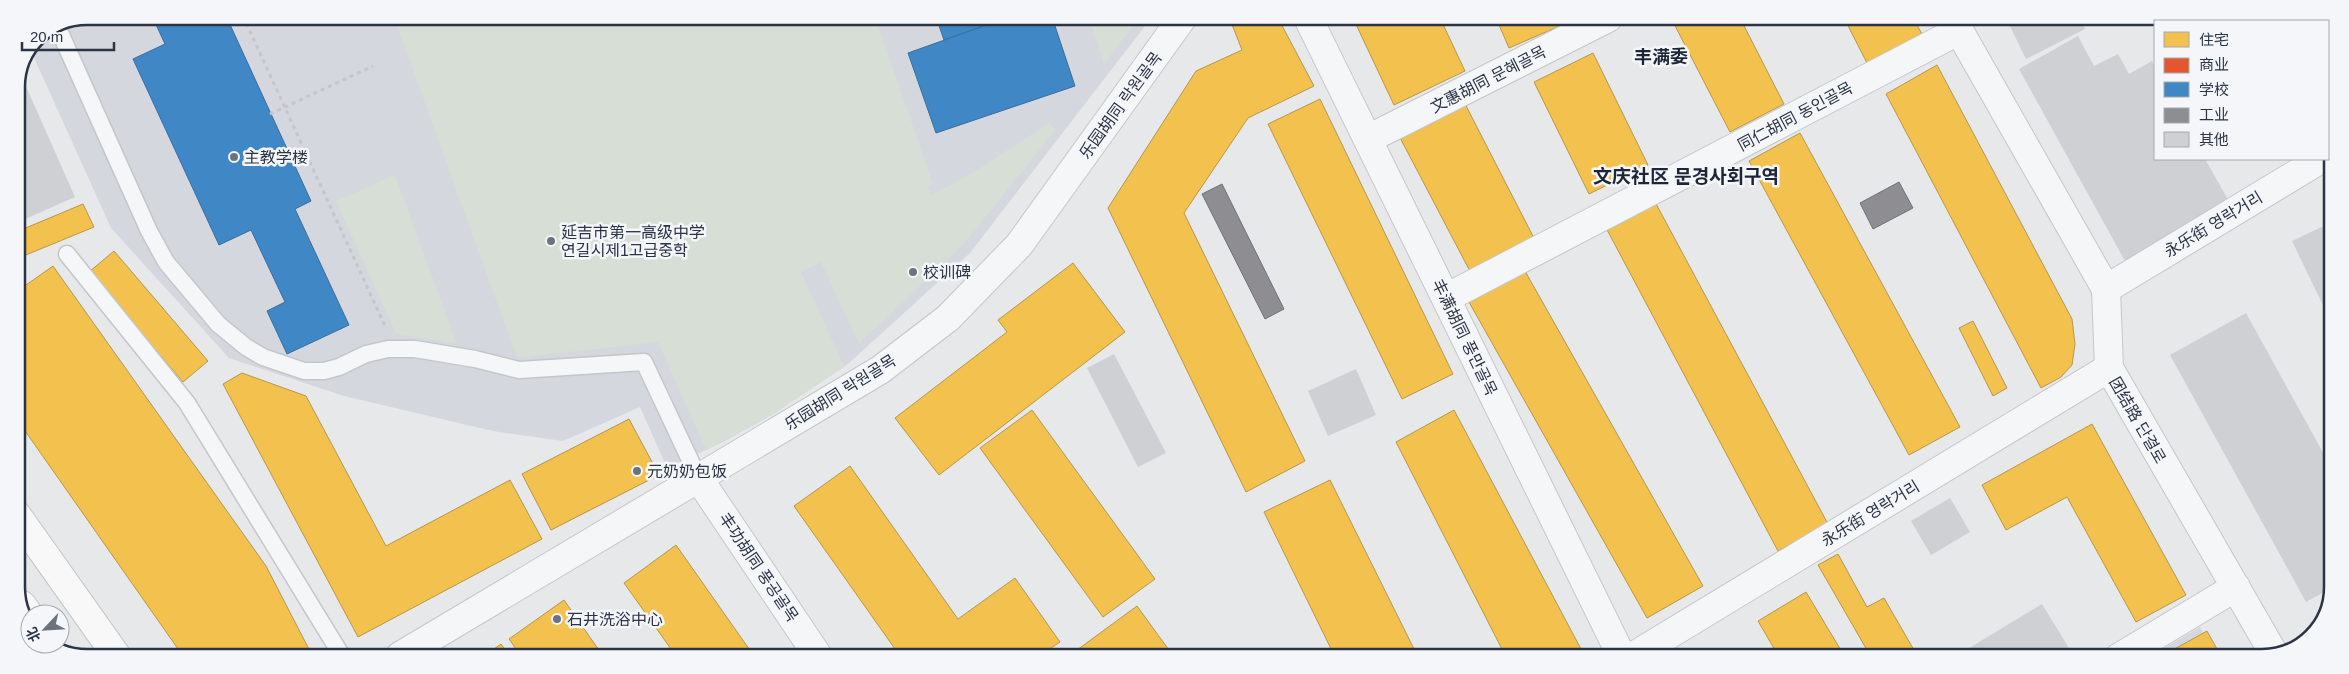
<svg xmlns="http://www.w3.org/2000/svg" width="2349" height="674" viewBox="0 0 2349 674" font-family="Arial,'Noto Sans SC','Noto Sans KR',sans-serif">
  <style>
    .built { fill: #d4d7dd }
    .green { fill: #d6ded6 }
    .homes { fill: #f2c14e; stroke: #b6974b }
    .shops { fill: #e4572e; stroke: #ac4c35 }
    .schools { fill: #3f88c5; stroke: #396f9f }
    .industry { fill: #8d8d92; stroke: #70727b }
    .building { fill: #ced0d3 }
    .lines { fill: none; stroke-linecap: round; stroke-linejoin: round }
    .lane-casing { stroke: #c4c6c8; stroke-width: 19 }
    .street-casing { stroke: #c4c6c8; stroke-width: 30 }
    .secondary-casing { stroke: #c4c6c8; stroke-width: 30 }
    .primary-casing { stroke: #c2c5c8; stroke-width: 30 }
    .path { stroke: #c5c6ca; stroke-width: 3; stroke-dasharray: 4 4; stroke-linecap: butt }
    .lane { stroke: #f5f6f7; stroke-width: 16 }
    .street { stroke: #f5f6f7; stroke-width: 28 }
    .secondary { stroke: #f8f8f8; stroke-width: 28 }
    .primary { stroke: #f8f8f8; stroke-width: 28 }
    .poi-dot { fill: #6c737f; stroke: #f4f6f9; stroke-width: 2 }
    .labels { text-anchor: middle; stroke-width: 5; stroke-linejoin: round; paint-order: stroke }
    .street-label { font-size: 16px; fill: #2b3445; stroke: #f4f6f9 }
    .poi-label { font-size: 16px; fill: #2b3445; stroke: #f4f6f9; text-anchor: start }
    .neighbourhood-label { font-size: 18px; font-weight: bold; fill: #1d2536; stroke: #f4f6f9 }
    .quarter-label { font-size: 19px; font-weight: bold; fill: #1d2536; stroke: #f4f6f9 }
    .rim { fill: none; stroke: #2b3445; stroke-width: 2.5 }
  </style>
  <rect width="100%" height="100%" fill="#e6e8ea"/>
  <g class="built">
    <polygon points="87,16 1152,17 970,253 848,364 775,413 725,441 667,468 640,407 563,441 493,431 344,396 229,358 111,228 31,51 37,37"/>
    <polygon points="2200,627 2218,658 2148,658"/>
  </g>
  <g class="green">
    <polygon points="394,17 875,17 933,184 927,186 931,195 966,177 1049,123 1056,129 963,245 859,344 821,262 801,272 844,366 775,413 706,450 658,342 517,358"/>
    <polygon points="1089,17 1140,17 1104,64"/>
    <polygon points="395,175 457,344 396,334 336,201"/>
  </g>
  <g class="homes">
    <polygon points="1234,17 1278,18 1314,86 1248,118 1184,213 1305,461 1246,492 1108,208 1196,71 1242,50 1231,22"/>
    <polygon points="1353,18 1440,18 1465,71 1394,105"/>
    <polygon points="1496,18 1578,18 1509,48"/>
    <polygon points="1671,18 1740,18 1784,104 1730,132"/>
    <polygon points="1844,18 1913,18 1922,34 1867,63"/>
    <polygon points="1593,53 1648,165 1589,194 1534,82"/>
    <polygon points="1937,65 2072,319 2075,344 2072,365 2061,377 2041,388 1886,94"/>
    <polygon points="1462,98 1537,244 1473,277 1397,132"/>
    <polygon points="1320,99 1453,374 1402,399 1268,124"/>
    <polygon points="1800,133 1960,427 1909,455 1749,161"/>
    <polygon points="1654,200 1828,524 1778,551 1605,226"/>
    <polygon points="83,204 94,227 16,259 16,232"/>
    <polygon points="114,251 208,361 183,382 89,272"/>
    <polygon points="1073,263 1125,332 939,475 895,418 1007,332 998,320"/>
    <polygon points="1521,264 1703,586 1647,618 1465,295"/>
    <polygon points="53,266 266,566 312,655 183,656 16,418 16,292"/>
    <polygon points="1973,321 2007,388 1993,396 1959,328"/>
    <polygon points="242,373 306,396 386,546 510,480 542,539 358,637 223,384"/>
    <polygon points="1032,410 1155,579 1103,617 980,448"/>
    <polygon points="1454,410 1581,649 1566,657 1506,657 1396,442"/>
    <polygon points="629,419 659,475 551,530 522,474"/>
    <polygon points="2092,424 2186,595 2136,622 2067,497 2006,530 1982,485"/>
    <polygon points="850,466 958,619 1015,578 1060,642 1039,656 900,656 794,506"/>
    <polygon points="1330,480 1418,657 1335,657 1264,512"/>
    <polygon points="676,545 754,656 676,656 624,583"/>
    <polygon points="1838,554 1867,607 1884,598 1918,657 1871,657 1818,565"/>
    <polygon points="1806,592 1845,657 1779,657 1758,621"/>
    <polygon points="564,600 603,656 521,656 509,639"/>
    <polygon points="1137,606 1174,657 1082,656 1077,650"/>
    <polygon points="2207,631 2222,658 2163,658 2162,656"/>
    <polygon points="501,644 509,656 484,656"/>
  </g>
  <polygon class="shops" points="2328,71 2333,82 2332,112 2328,114"/>
  <g class="schools">
    <polygon points="152,16 211,16 215,24 227,18 311,201 295,209 349,325 287,354 267,311 285,302 251,230 219,245 133,59 165,44"/>
    <polygon points="936,17 1009,17 944,40"/>
    <polygon points="1009,17 1052,17 1075,86 936,133 908,53"/>
  </g>
  <g class="industry">
    <polygon points="1899,182 1913,208 1873,229 1860,203"/>
    <polygon points="1222,184 1284,309 1265,319 1202,194"/>
  </g>
  <g class="building">
    <polygon points="2006,18 2080,18 2085,29 2026,59"/>
    <polygon points="2078,36 2094,66 2118,54 2129,74 2152,61 2155,68 2155,159 2205,159 2230,203 2125,261 2019,69"/>
    <polygon points="21,75 75,197 16,223 16,87"/>
    <polygon points="2332,222 2332,324 2292,241"/>
    <polygon points="2246,313 2331,467 2330,589 2306,602 2170,355"/>
    <polygon points="1114,354 1166,453 1138,467 1087,368"/>
    <polygon points="1356,369 1376,415 1328,436 1308,391"/>
    <polygon points="1950,498 1970,532 1931,555 1911,521"/>
    <polygon points="2042,604 2075,658 1971,657 1966,650"/>
  </g>
  <g class="lines">
    <g class="lane-casing">
      <g id="lane">
        <polyline points="58,28 149,231 166,262 218,324 246,347 263,357 304,371 324,371 339,367 366,354 388,349 415,349 475,359 519,370 644,362 699,479"/>
        <polyline points="67,254 187,403 342,656"/>
      </g>
    </g>
    <g class="street-casing">
      <g id="street">
        <polyline points="1308,18 1622,657"/>
        <polyline points="1952,18 2106,289 2109,368 2274,654"/>
        <polyline points="1368,139 1608,18"/>
        <polyline points="2106,289 2321,159"/>
        <polyline points="1446,298 1958,31"/>
        <polyline points="699,479 818,656"/>
        <polyline points="400,656 880,370 948,318 1019,245 1183,17"/>
        <polyline points="1632,657 2109,368"/>
        <polyline points="2118,658 2236,587"/>
      </g>
    </g>
    <g class="secondary-casing">
      <polyline id="secondary" points="16,514 116,655"/>
    </g>
    <g class="primary-casing">
      <polyline id="primary" points="22,605 30,616"/>
    </g>
    <g class="path">
      <polyline points="243,16 385,326"/>
      <polyline points="270,114 373,66"/>
    </g>
    <use href="#lane" class="lane"/>
    <use href="#street" class="street"/>
    <use href="#secondary" class="secondary"/>
    <use href="#primary" class="primary"/>
  </g>
  <g class="poi-dot">
    <circle cx="234" cy="157" r="5"/>
    <circle cx="551" cy="241" r="5"/>
    <circle cx="913" cy="272" r="5"/>
    <circle cx="637" cy="471" r="5"/>
    <circle cx="557" cy="619" r="5"/>
  </g>
  <g class="labels">
    <g class="street-label">
      <text transform="translate(1488 79) rotate(-27)" y="6">文惠胡同 문혜골목</text>
      <text transform="translate(1120 105) rotate(-54)" y="6">乐园胡同 락원골목</text>
      <text transform="translate(1795 116) rotate(-28)" y="6">同仁胡同 동인골목</text>
      <text transform="translate(2213 224) rotate(-31)" y="6">永乐街 영락거리</text>
      <text transform="translate(1465 337) rotate(64)" y="6">丰满胡同 풍만골목</text>
      <text transform="translate(840 392) rotate(-32)" y="6">乐园胡同 락원골목</text>
      <text transform="translate(2138 420) rotate(60)" y="6">团结路 단결로</text>
      <text transform="translate(1870 513) rotate(-31)" y="6">永乐街 영락거리</text>
      <text transform="translate(759 567) rotate(56)" y="6">丰功胡同 풍공골목</text>
    </g>
    <g class="poi-label">
      <text x="244" y="163">主教学楼</text>
      <text x="561" y="238">延吉市第一高级中学<tspan x="561" dy="18">연길시제1고급중학</tspan></text>
      <text x="923" y="278">校训碑</text>
      <text x="647" y="477">元奶奶包饭</text>
      <text x="567" y="625">石井洗浴中心</text>
    </g>
    <g class="neighbourhood-label">
      <text x="1661" y="63">丰满委</text>
    </g>
    <g class="quarter-label">
      <text x="1686" y="183">文庆社区 문경사회구역</text>
    </g>
  </g>
  <path d="M0 0H2349V674H0ZM87 25H2262A62 62 0 0 1 2324 87V587A62 62 0 0 1 2262 649H87A62 62 0 0 1 25 587V87A62 62 0 0 1 87 25Z" fill="#f4f6f9" fill-rule="evenodd"/>
  <path class="rim" d="M87 25H2262A62 62 0 0 1 2324 87V587A62 62 0 0 1 2262 649H87A62 62 0 0 1 25 587V87A62 62 0 0 1 87 25Z"/>
  <rect x="2154" y="20" width="175" height="140" fill="#f4f6f9" stroke="#a4a8b1"/>
  <rect x="2164" y="32" width="25" height="15" fill="#f2c14e" stroke="#a4a8b1"/>
  <text x="2199" y="45" font-size="15" fill="#2b3445">住宅</text>
  <rect x="2164" y="58" width="25" height="15" fill="#e4572e" stroke="#a4a8b1"/>
  <text x="2199" y="70" font-size="15" fill="#2b3445">商业</text>
  <rect x="2164" y="82" width="25" height="15" fill="#3f88c5" stroke="#a4a8b1"/>
  <text x="2199" y="95" font-size="15" fill="#2b3445">学校</text>
  <rect x="2164" y="108" width="25" height="15" fill="#8d8d92" stroke="#a4a8b1"/>
  <text x="2199" y="120" font-size="15" fill="#2b3445">工业</text>
  <rect x="2164" y="132" width="25" height="15" fill="#ced0d3" stroke="#a4a8b1"/>
  <text x="2199" y="145" font-size="15" fill="#2b3445">其他</text>
  <g transform="translate(45 629) rotate(245)"><circle r="24" fill="#f4f6f9" stroke="#a4a8b1"/>
  <path d="M0-4L9 19L0 12L-9 19Z" fill="#6c737f"/>
  <text y="-8" font-size="14" font-weight="bold" text-anchor="middle" fill="#2b3445">北</text>
  </g>
  <path d="M22 42v8h92v-8" fill="none" stroke="#2b3445" stroke-width="2.5"/>
  <text x="30" y="42" font-size="15" fill="#2b3445" stroke="#f4f6f9" stroke-width="4" paint-order="stroke">20 m</text>
</svg>
